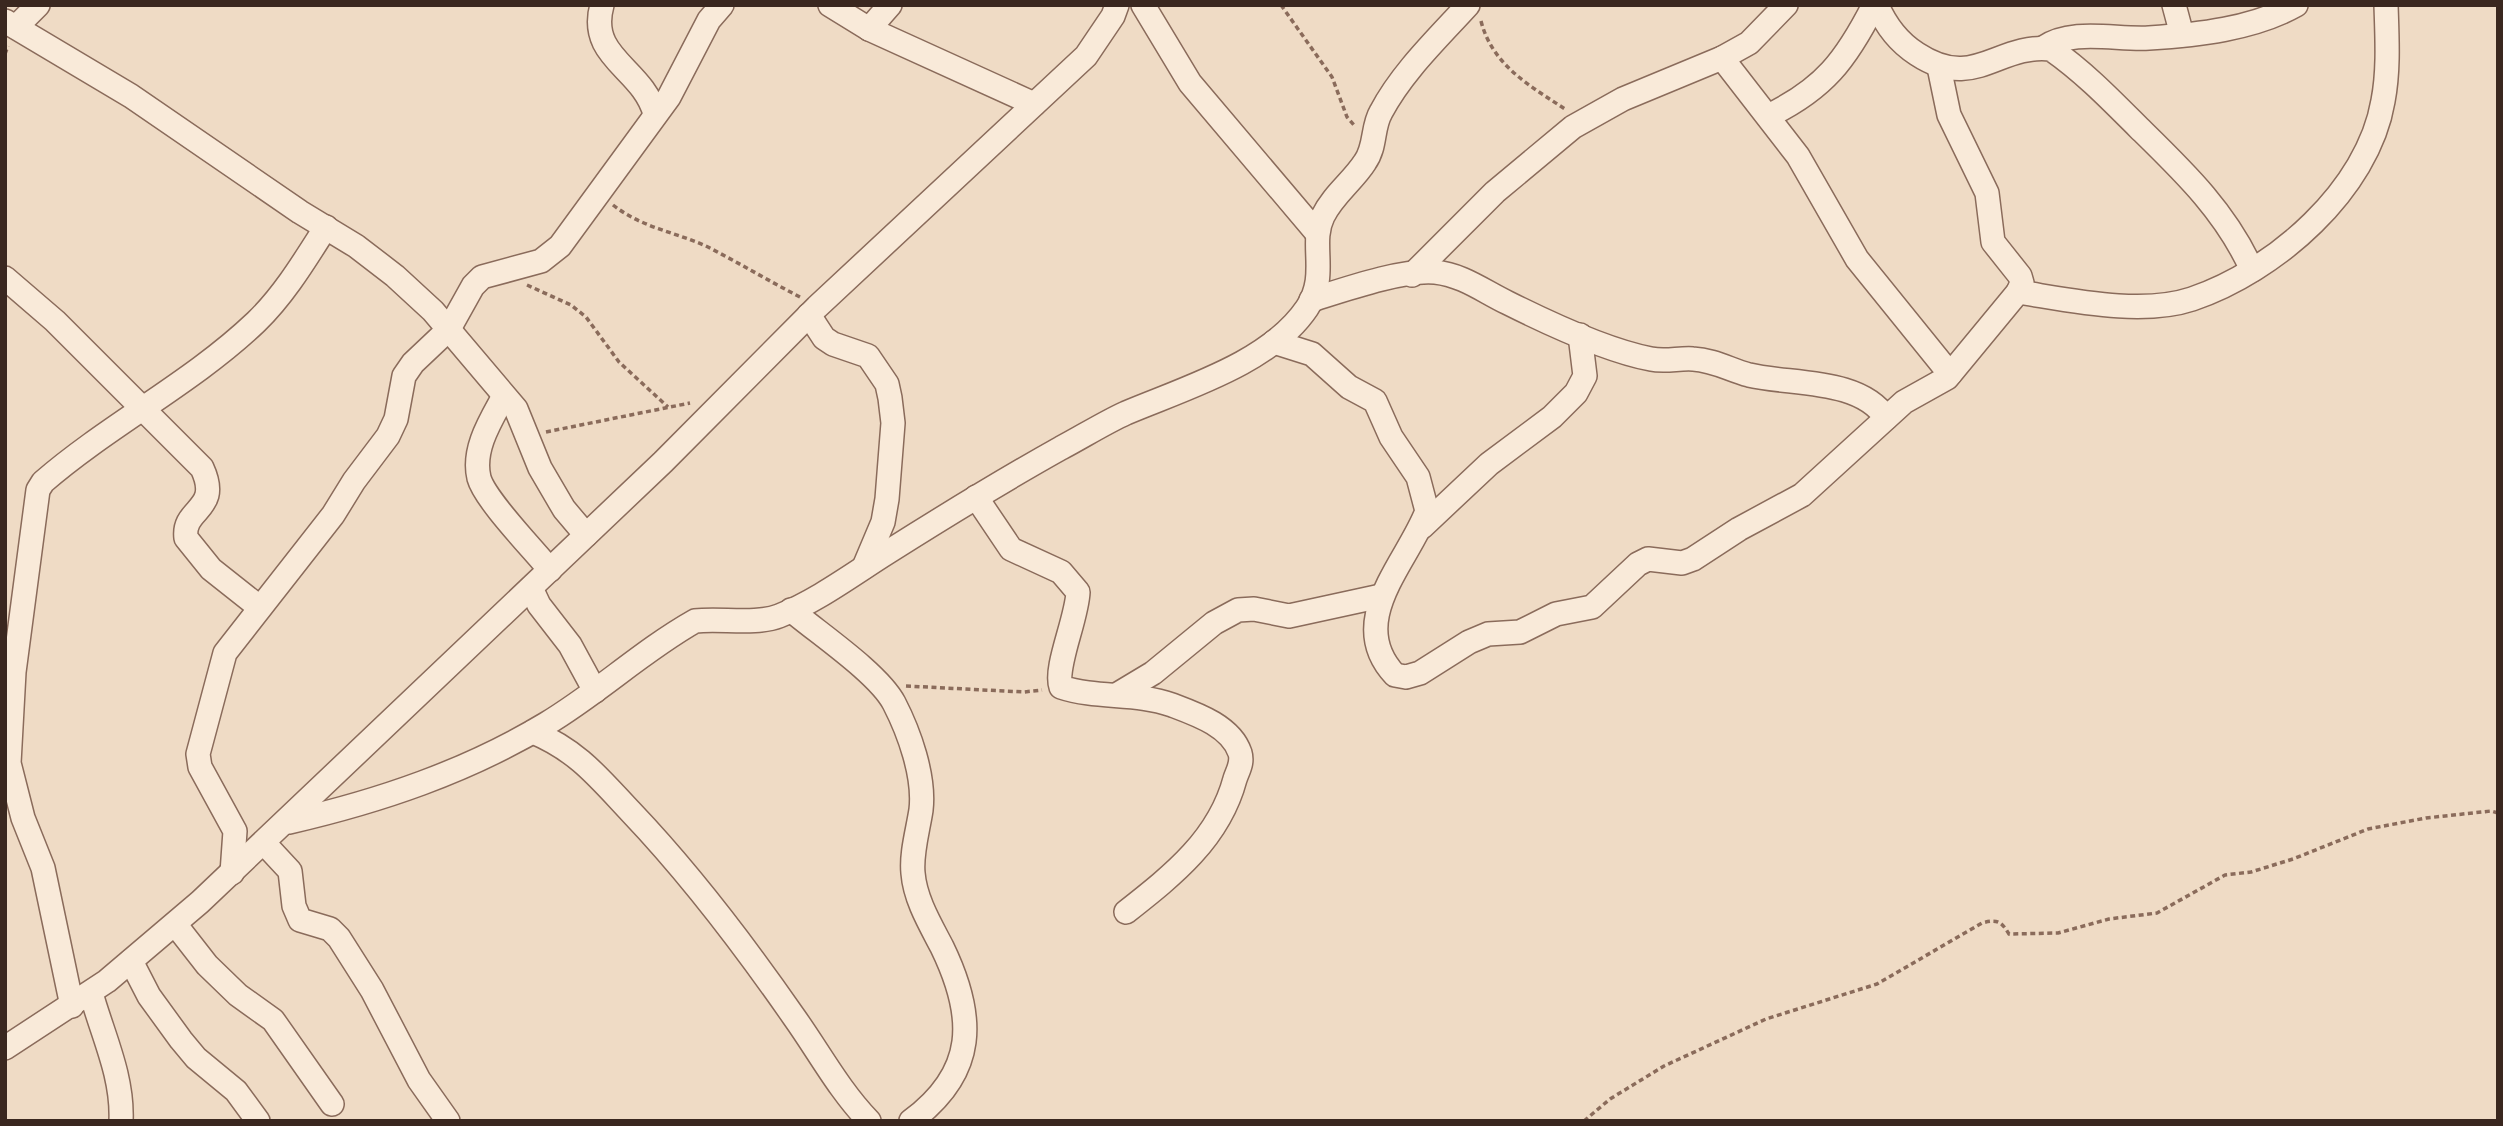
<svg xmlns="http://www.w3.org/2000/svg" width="2503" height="1126" viewBox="0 0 2503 1126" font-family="'Zilla Slab',serif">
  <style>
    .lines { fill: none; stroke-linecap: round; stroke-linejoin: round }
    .minor-casing { stroke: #8a6b5b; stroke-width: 26 }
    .path { stroke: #8a6b5b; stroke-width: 3.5; stroke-dasharray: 5 3.5; stroke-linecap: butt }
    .minor { stroke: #f9ead9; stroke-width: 23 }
  </style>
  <rect width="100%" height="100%" fill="#efdbc5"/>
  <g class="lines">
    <g class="minor-casing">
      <g id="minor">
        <path d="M602,5c-15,53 41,63 53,109"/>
        <polyline points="830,5 869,29 1034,104"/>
        <polyline points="1143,5 1190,83 1317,233"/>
        <path d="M1877,5c9,21 21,37 40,49 58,38 80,-11 134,-5 33,23 60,51 88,79 45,44 87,84 113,142"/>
        <polyline points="2174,5 2182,35"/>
        <polyline points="5,21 131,96 300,212 356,246 395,276 433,311 516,409 540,468 564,509 586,535"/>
        <polyline points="16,27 38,5"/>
        <polyline points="869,29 890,5"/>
        <path d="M2043,48c29,-20 72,-8 106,-10 48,-3 104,-9 147,-33"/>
        <polyline points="1722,58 1798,156 1857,259 1950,374"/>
        <path d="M1768,116c56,-27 78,-56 106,-111"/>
        <polyline points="1412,275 1495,192 1573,127 1623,99 1722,58 1749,43 1786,5"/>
        <path d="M5,278l50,43 147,147c20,43 -20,39 -16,70l25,31 48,38"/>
        <path d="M2018,292c52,8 123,24 174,7 83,-28 176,-109 191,-198 6,-31 4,-64 3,-96"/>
        <path d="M1311,300c32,-10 92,-31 124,-28 28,3 48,19 73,31 40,20 100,48 143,56 14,3 28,-1 42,0 21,1 37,11 56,16 42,10 111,3 137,43"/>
        <polyline points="809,315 824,338 833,344 868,356 887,384 890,398 893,423 887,499 883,522 864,567"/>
        <path d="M1274,342l38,12 37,33 26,14 16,36 27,40 9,34c-19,51 -83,110 -32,164l11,2 14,-4 49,-31 19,-8 32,-2 36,-18 36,-7 46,-43 10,-5 34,4 11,-4 46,-30 63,-34 102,-93 43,-24 71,-86 4,-9 -2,-7 -27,-34 -6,-49 -38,-78 -10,-48"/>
        <path d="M504,396c-13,24 -32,53 -25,82 6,22 55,72 71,92"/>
        <path d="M976,497l35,52 50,23 17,20c-1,27 -24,76 -17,95 36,12 75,5 111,18 24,9 59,21 68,48 3,10 -2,17 -5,26 -16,60 -62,96 -109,133"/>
        <polyline points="1422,527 1489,464 1552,417 1576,393 1585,376 1580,335"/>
        <polyline points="531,588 539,605 570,645 595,691"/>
        <path d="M791,610c27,23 87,63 103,93 15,29 31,73 27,107 -3,20 -10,43 -8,63 2,26 17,51 29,74 34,70 35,125 -31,174"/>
        <polyline points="1118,694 1153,673 1214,623 1238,610 1254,609 1289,616 1381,596"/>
        <path d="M533,732c45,19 65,45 98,80 60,63 113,133 163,205 25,35 45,73 75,104"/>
        <path d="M289,822c91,-21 177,-50 257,-98 52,-31 96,-73 149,-103 25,-3 61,4 84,-5 38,-15 74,-42 109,-64 57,-36 114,-71 173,-104 21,-11 43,-25 65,-35 59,-25 144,-50 181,-105 22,-33 2,-64 16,-92 10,-21 30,-35 42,-54 11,-15 7,-35 16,-50 21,-40 57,-74 87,-107"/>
        <polyline points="264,843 290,871 294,906 300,920 330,929 339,938 372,990 419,1080 448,1121"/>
        <polyline points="232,873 235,831 200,767 198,754 225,653 333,515 354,481 388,436 396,419 404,376 413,363 449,329 473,286 482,277 541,261 560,246 669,97 709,20 722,5"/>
        <polyline points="175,924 207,965 238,995 273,1020 332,1104"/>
        <polyline points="131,961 149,996 181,1040 196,1058 236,1091 258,1121"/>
        <path d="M91,993c12,43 32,83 30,128"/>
        <path d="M72,1006l-29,-138 -20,-50 -14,-55 5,-91 24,-182 5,-8c67,-58 149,-99 213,-160 28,-27 49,-62 70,-95"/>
        <polyline points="5,1048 107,981 200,902 663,462 817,307 1086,56 1113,16 1117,5"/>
      </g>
    </g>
    <g class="path">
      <polyline points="1281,5 1332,77 1347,117 1354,125"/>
      <path d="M1481,21c11,44 49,65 84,88"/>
      <polyline points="5,54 8,46"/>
      <path d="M613,205c29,23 63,27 95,42 31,16 61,34 92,50"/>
      <polyline points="527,285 571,305 586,317 619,362 668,407"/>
      <polyline points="546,432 690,403"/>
      <polyline points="906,686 1024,692 1042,690"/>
      <path d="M1584,1121l26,-22 54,-33 102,-47 111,-35 105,-61c15,-4 19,-2 27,11l49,-1 51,-14 48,-6 68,-38 26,-3 42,-13 75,-30 58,-11 65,-7 7,2"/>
    </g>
    <use href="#minor" class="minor"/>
  </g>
  <rect width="2503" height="1126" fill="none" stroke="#3a271f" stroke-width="14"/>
</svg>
